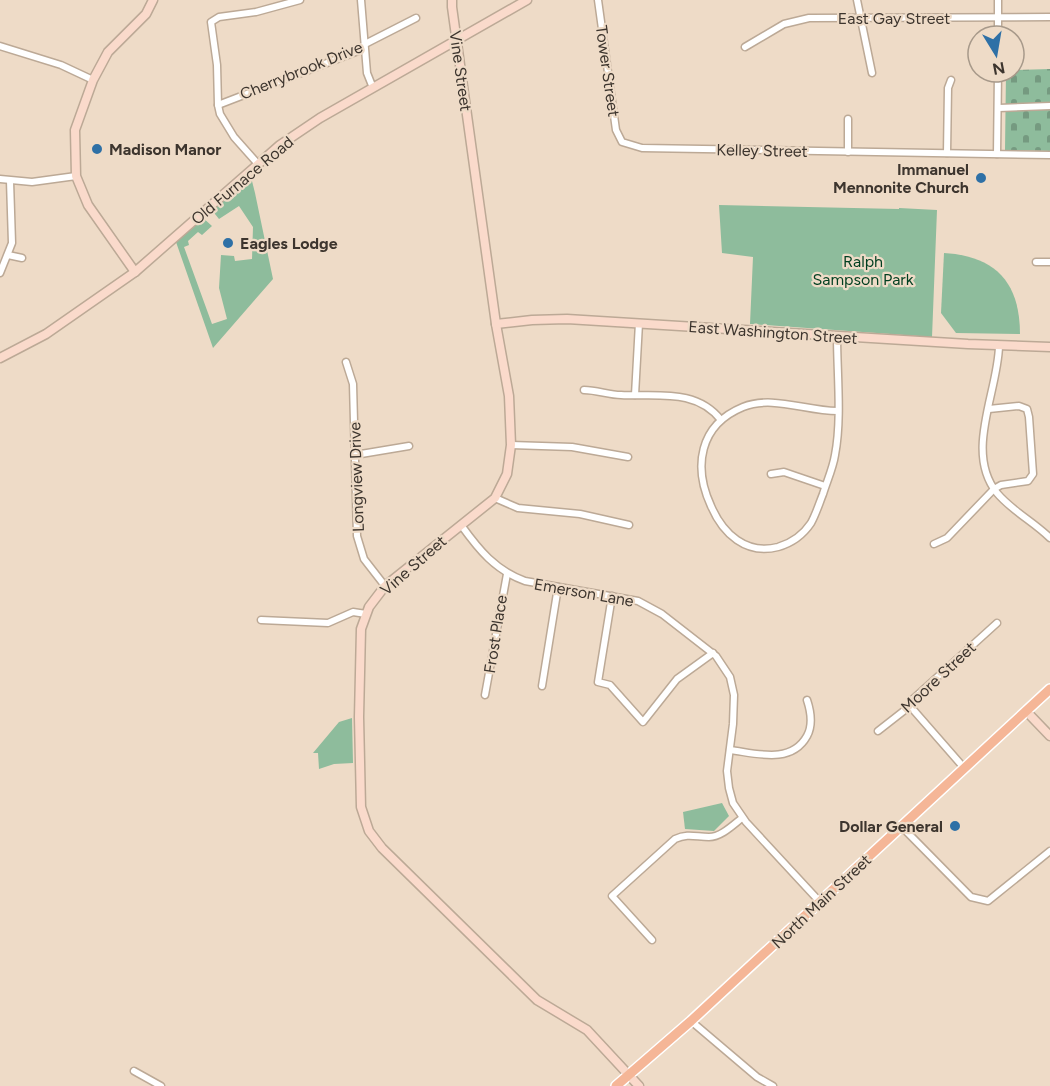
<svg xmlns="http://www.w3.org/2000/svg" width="1050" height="1086" viewBox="0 0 1050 1086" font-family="Figtree,sans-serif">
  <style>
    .green { fill: #8ebc9c }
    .cemetery { fill: url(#cemetery-stones) }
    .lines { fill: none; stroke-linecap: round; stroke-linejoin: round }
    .street-casing { stroke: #bca996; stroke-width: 9 }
    .secondary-casing { stroke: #bca996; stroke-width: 11 }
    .primary-casing { stroke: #fff; stroke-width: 12 }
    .street { stroke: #fff; stroke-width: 6 }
    .secondary { stroke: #fadacb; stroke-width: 8 }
    .primary { stroke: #f5b697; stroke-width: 9 }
    .poi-dot { fill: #2e70a6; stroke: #eedbc7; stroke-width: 2 }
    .labels { text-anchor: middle; stroke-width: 4.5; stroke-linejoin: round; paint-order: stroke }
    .street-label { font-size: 16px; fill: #3d352e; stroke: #eedbc7 }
    .poi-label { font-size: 16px; font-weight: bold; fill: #3d352e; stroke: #eedbc7; text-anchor: start }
    .park-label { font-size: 16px; fill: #003f20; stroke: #eedbc7 }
  </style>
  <defs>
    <pattern id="cemetery-stones" width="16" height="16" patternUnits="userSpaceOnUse" patternTransform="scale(1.5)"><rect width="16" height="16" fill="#8ebc9c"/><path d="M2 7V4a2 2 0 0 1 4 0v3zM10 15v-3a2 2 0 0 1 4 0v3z" fill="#759a80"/></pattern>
  </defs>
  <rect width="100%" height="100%" fill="#eedbc7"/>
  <g class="green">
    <polygon points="246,175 252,181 255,193 273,279 213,348 176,242 202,217 212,226 202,235 198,232 188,241 189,245 184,247 212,324 227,319 219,288 221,255 234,256 235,261 252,259 253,227 239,206 219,219 211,209"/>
    <polygon points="719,205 899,209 899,208 937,210 932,337 750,324 753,257 722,253"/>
    <path d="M944,253c51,3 76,29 76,81l-64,-1 -15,-20z"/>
    <polygon points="352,718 353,763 334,764 319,769 318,753 313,753 339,722"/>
    <polygon points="722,803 729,816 714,831 685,829 683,812"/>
  </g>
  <polygon class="cemetery" points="1050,69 1050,151 1005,150 1006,72 1014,72 1014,70"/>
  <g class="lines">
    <g class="street-casing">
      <g id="street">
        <polyline points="361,0 367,73 373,88"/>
        <polyline points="598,0 616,130 622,142 642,148 1050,155"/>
        <polyline points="857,0 872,73"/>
        <polyline points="998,0 998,36"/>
        <polyline points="0,46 61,65 93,80"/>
        <polyline points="745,47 784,24 809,18 1050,17"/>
        <polyline points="218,105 358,51 365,44 416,18"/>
        <polyline points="999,108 1050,106"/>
        <polyline points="848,152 848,119"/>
        <polyline points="947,153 948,88 951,80"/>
        <polyline points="997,154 998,72"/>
        <polyline points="258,164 234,137 220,114 218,105 217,65 211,22 219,17 256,12 300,0"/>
        <polyline points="0,179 32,182 76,176"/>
        <polyline points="8,255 22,258"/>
        <polyline points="1036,262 1050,262"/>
        <polyline points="0,273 12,243 10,181"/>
        <path d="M837,336c0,37 5,83 -2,119 -2,13 -8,26 -12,39 -4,10 -7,20 -12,29 -8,12 -19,20 -33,24 -32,8 -55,-13 -67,-41 -18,-39 -12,-81 32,-99 29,-12 63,4 94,4"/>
        <path d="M999,346c-1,46 -35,106 -2,147 15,18 37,29 53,45"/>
        <polyline points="346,362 353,384 357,536 364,559 385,586"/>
        <path d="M584,390c13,0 25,5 37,5 36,2 75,-7 100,25"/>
        <polyline points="635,395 639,323"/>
        <polyline points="511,445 572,447 628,457"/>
        <polyline points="355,455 409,446"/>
        <polyline points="771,474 784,472 825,486"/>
        <polyline points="495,498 518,508 580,514 629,525"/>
        <path d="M461,525c18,25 34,45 64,56l113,20 24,13 54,42 14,21 4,18 -1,29 -6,47 2,17 4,15 13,19 74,80"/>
        <polyline points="934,544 947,538 994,489 1001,485 1028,481 1033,474 1029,417 1027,409 1019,406 989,409"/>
        <polyline points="612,596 598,682 610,685 643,722 677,679 713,653"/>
        <polyline points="261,620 328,623 353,612 366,614"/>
        <polyline points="542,686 558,587"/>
        <polyline points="485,695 507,574"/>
        <polyline points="910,706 965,769"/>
        <polyline points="878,731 910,706 912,700 997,623"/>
        <path d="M730,750c25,3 61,15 77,-14 6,-11 4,-24 0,-36"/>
        <polyline points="902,827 971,897 988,901 1050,851"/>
        <path d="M652,940l-40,-44 63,-57c13,-6 21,-2 34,-2 12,0 24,-12 33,-19"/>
        <polyline points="691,1021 757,1077 773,1086"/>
        <polyline points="134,1071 161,1086"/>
      </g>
    </g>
    <g class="secondary-casing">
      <g id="secondary">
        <polyline points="452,0 452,7 496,324 509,396 511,445 507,474 495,498 385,586 369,607 361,629 359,717 361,807 369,831 382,848 537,1000 587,1030 639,1086"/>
        <polyline points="135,272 88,205 76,176 75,130 93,80 108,52 146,14 153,0"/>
        <polyline points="496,324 532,320 567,319 968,344 1050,347"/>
        <polyline points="0,358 46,334 135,272 280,145 320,118 527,0"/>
        <polyline points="1026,711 1050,736"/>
      </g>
    </g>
    <g class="primary-casing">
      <polyline id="primary" points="616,1086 691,1021 1050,689"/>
    </g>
    <use href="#street" class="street"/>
    <use href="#secondary" class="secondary"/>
    <use href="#primary" class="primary"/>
  </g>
  <g class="poi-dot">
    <circle cx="97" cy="149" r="6"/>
    <circle cx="981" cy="178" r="6"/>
    <circle cx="228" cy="243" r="6"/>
    <circle cx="955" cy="826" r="6"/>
  </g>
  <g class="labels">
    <g class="street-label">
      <text x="894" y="24">East Gay Street</text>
      <text transform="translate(301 70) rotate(-22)" y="6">Cherrybrook Drive</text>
      <text transform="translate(461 71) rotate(82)" y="6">Vine Street</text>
      <text transform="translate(608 71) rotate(82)" y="6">Tower Street</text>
      <text transform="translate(762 150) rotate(1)" y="6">Kelley Street</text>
      <text transform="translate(242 180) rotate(-40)" y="6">Old Furnace Road</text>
      <text transform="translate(773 332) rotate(4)" y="6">East Washington Street</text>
      <text transform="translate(356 477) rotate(-92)" y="6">Longview Drive</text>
      <text transform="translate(413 565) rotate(-41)" y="6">Vine Street</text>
      <text transform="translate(584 592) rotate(10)" y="6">Emerson Lane</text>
      <text transform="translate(495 634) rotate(-81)" y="6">Frost Place</text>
      <text transform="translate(938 677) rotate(-43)" y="6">Moore Street</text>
      <text transform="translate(821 901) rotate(-43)" y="6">North Main Street</text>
    </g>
    <g class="poi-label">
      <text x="109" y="155">Madison Manor</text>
      <text x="969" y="175" text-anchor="end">Immanuel<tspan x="969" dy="18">Mennonite Church</tspan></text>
      <text x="240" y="249">Eagles Lodge</text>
      <text x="943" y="832" text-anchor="end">Dollar General</text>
    </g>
    <g class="park-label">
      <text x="863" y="267">Ralph<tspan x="863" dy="18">Sampson Park</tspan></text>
    </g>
  </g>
  <g transform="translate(996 54) rotate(169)"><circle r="28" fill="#eedbc7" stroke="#a7998a" stroke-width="1.5"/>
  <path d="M0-4.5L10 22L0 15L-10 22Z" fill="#2e70a6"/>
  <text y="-9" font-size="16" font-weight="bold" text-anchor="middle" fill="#3d352e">N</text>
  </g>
</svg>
